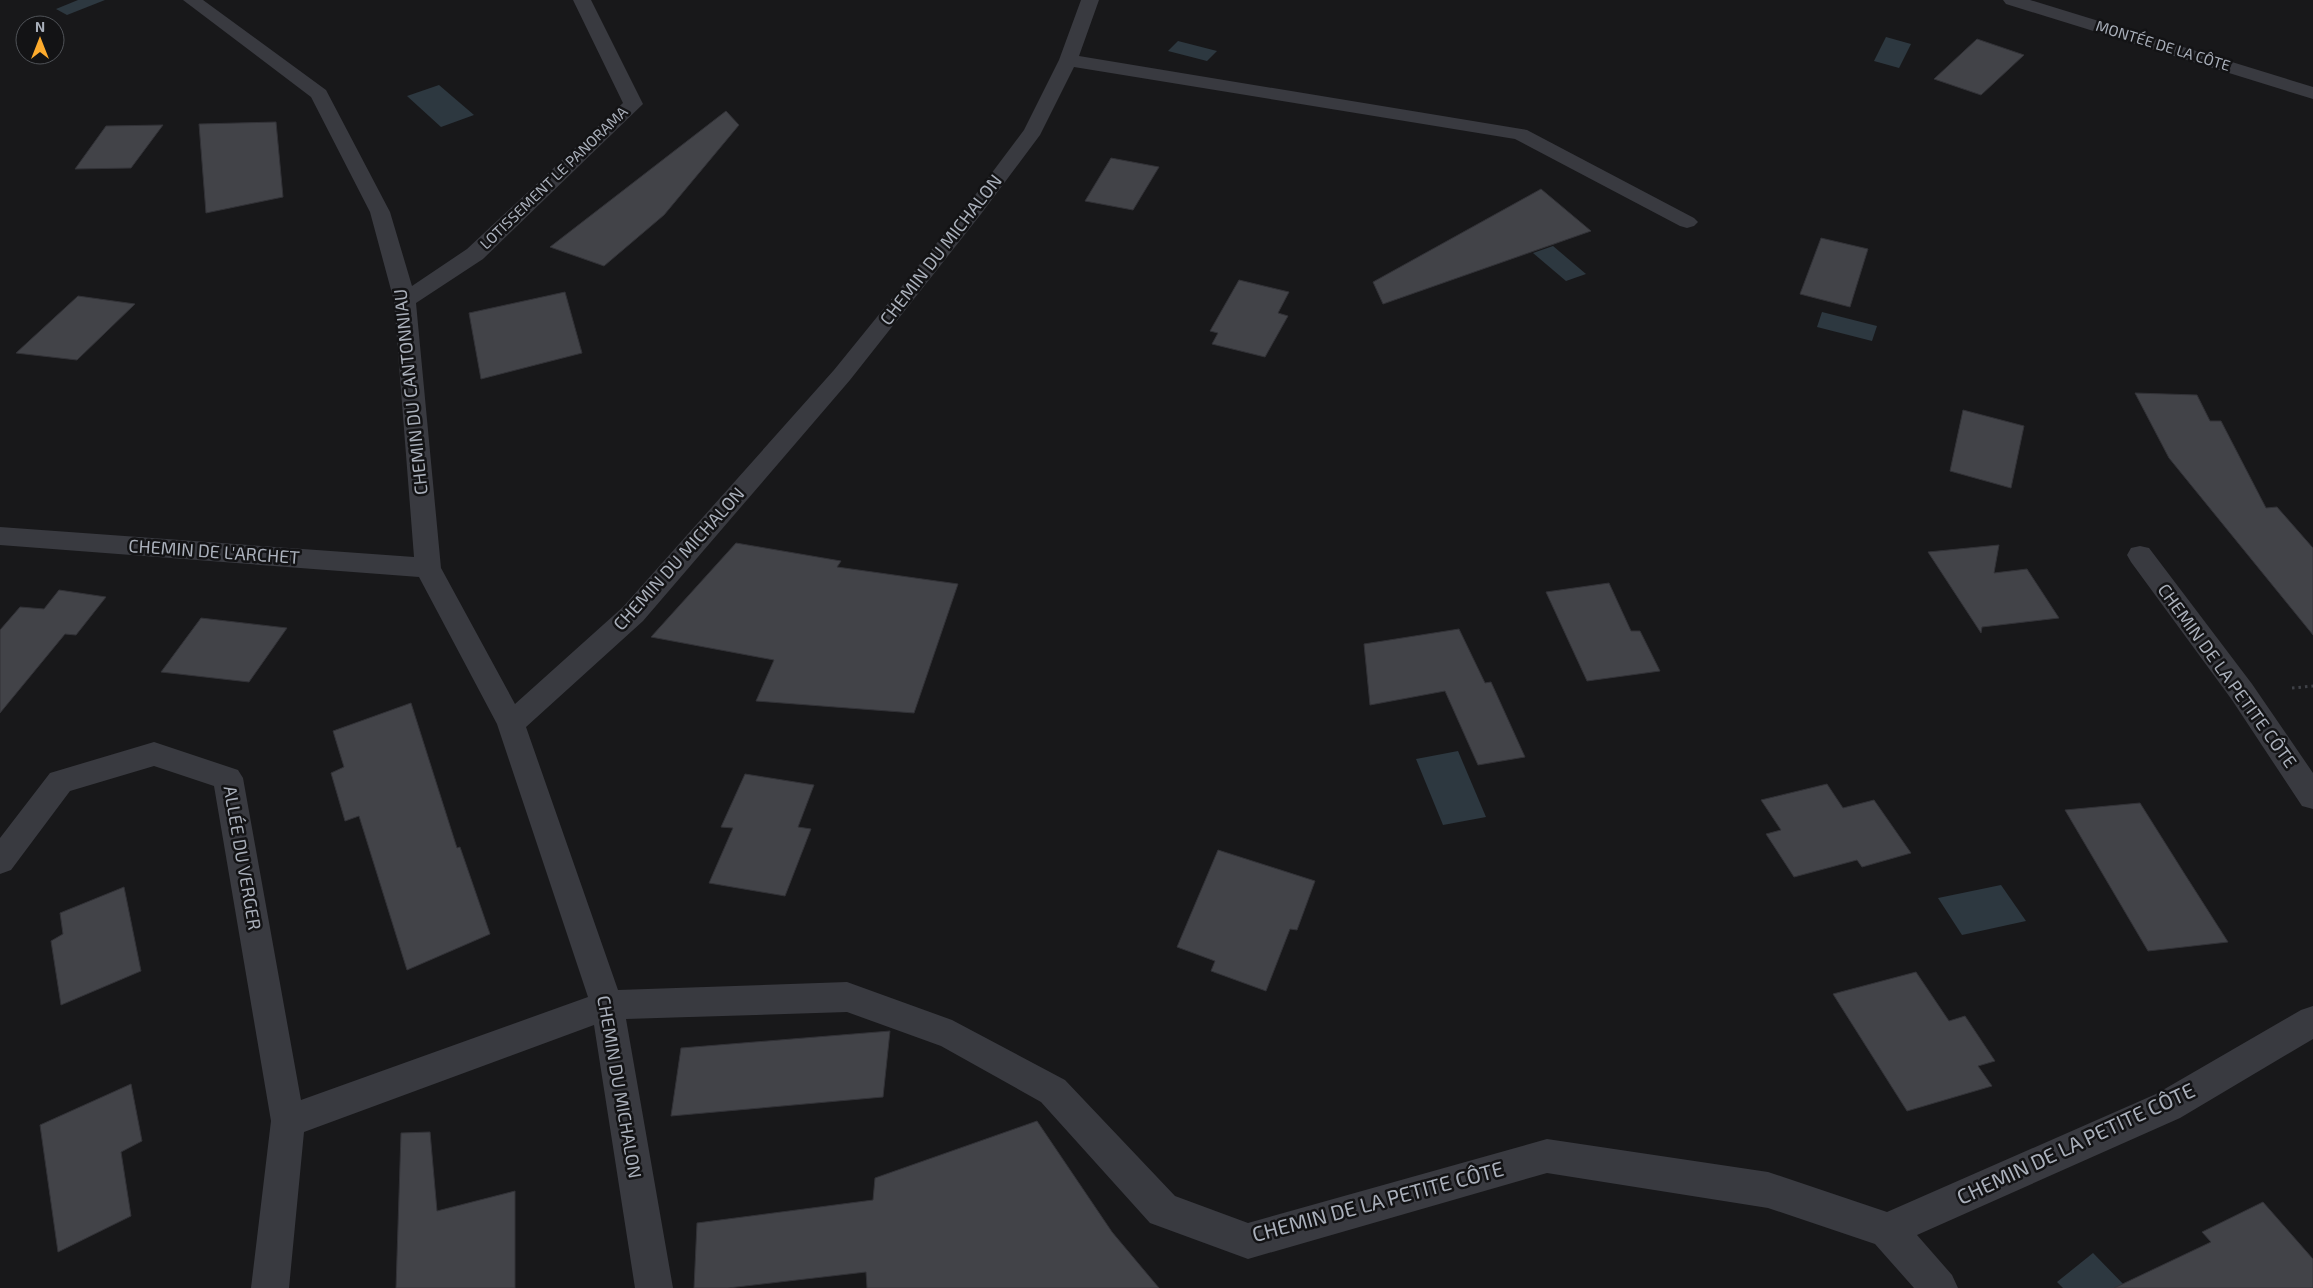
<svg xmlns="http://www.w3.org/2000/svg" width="2313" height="1288" viewBox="0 0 2313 1288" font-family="'Exo 2',sans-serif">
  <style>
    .water { fill: #2d3840 }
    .building { fill: #424348; stroke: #323237 }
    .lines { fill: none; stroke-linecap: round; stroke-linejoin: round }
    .path { stroke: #3f4147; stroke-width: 3; stroke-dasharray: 2.5 4; stroke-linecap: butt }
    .minor { fill: #393a40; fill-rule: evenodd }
    .labels { text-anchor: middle; stroke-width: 5; stroke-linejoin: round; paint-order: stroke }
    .far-street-label { font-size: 15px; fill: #aab0bb; stroke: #131315 }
    .street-label { font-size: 18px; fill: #aab0bb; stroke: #131315 }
    .near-street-label { font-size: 21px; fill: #aab0bb; stroke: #131315 }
  </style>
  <rect width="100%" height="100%" fill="#18181a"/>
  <g class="water">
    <polygon points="78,0 105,0 67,15 56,9"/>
    <polygon points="1886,37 1911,44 1899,68 1874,61"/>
    <polygon points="1178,41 1217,51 1207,61 1168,51"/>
    <polygon points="439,85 474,115 441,127 407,96"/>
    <polygon points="1553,246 1586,274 1566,281 1533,253"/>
    <polygon points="1822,312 1877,326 1872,341 1817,327"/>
    <polygon points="1458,751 1486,817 1443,825 1416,759"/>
    <polygon points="2001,885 2026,921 1962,935 1938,898"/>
    <polygon points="2093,1253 2127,1288 2063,1288 2057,1282"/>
  </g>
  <g class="building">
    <polygon points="1977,39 2024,55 1981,95 1934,79"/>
    <polygon points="726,111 739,125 664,215 604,266 550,247"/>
    <polygon points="276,122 283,197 206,213 199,124"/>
    <polygon points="163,125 131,168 75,169 106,126"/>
    <polygon points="1111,158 1159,167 1133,210 1085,201"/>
    <polygon points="1541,189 1591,231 1383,304 1373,282"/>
    <polygon points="1821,238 1868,249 1850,307 1800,294"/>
    <polygon points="1239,280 1289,292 1278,313 1288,316 1265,357 1212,344 1218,333 1210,331"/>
    <polygon points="565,292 582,353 481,379 469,313"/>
    <polygon points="78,296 135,304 77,360 16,353"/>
    <polygon points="2135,393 2197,395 2210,421 2221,421 2266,508 2277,507 2313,548 2313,635 2169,458"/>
    <polygon points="1963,410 2024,426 2011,488 1950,471"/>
    <polygon points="736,543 841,561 837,567 958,584 914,713 756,701 774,660 651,637"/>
    <polygon points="1999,545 1994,573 2027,569 2059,618 1982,627 1981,633 1928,552"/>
    <polygon points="1609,583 1631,631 1640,631 1660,671 1587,681 1546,592"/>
    <polygon points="59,590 106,597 76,635 65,634 0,713 0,630 20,607 44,609"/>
    <polygon points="201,618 287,628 249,682 161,672"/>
    <polygon points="1459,629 1485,683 1491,682 1525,757 1478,765 1445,691 1370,705 1364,644"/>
    <polygon points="411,703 457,848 460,847 490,934 407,970 359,816 345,821 331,773 344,767 333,731"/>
    <polygon points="745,774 814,785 798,827 811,829 785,896 709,883 733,828 721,827"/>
    <polygon points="1827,784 1843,808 1874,800 1911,853 1862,867 1857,860 1794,877 1766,834 1781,830 1761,800"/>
    <polygon points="2140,803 2184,873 2228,942 2148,951 2065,810"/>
    <polygon points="1218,850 1315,881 1297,930 1290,929 1266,991 1211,971 1215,961 1177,947"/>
    <polygon points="124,887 141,971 61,1005 51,941 63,934 60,913"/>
    <polygon points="1916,972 1949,1021 1965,1016 1995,1061 1978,1066 1992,1086 1907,1111 1833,994"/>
    <polygon points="890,1031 883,1097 671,1116 681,1048"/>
    <polygon points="131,1084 142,1141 121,1152 131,1216 58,1252 40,1125"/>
    <polygon points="1037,1121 1112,1232 1159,1288 867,1288 866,1272 728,1288 694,1288 697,1223 873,1200 875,1178"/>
    <polygon points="430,1132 437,1211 515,1191 515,1288 396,1288 401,1133"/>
    <polygon points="2263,1202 2313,1259 2313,1288 2114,1288 2211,1242 2202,1232"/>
  </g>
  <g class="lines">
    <polyline class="path" points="2292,688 2313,686"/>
    <g class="minor">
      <polygon points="183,0 203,0 326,90 390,212 412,286 467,249 623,103 573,0 591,0 643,104 483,259 416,303 441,568 515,704 623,607 834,370 967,206 1024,130 1059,60 1081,0 1099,0 1079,56 1527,130 1694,218 1698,222 1694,226 1687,228 1680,226 1515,139 1074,67 1040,135 981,214 850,380 643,621 526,727 618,990 847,982 952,1020 1065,1080 1175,1196 1248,1223 1547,1139 1768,1172 1887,1212 2156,1094 2301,1010 2313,1006 2313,1039 2180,1118 1917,1235 1952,1275 1958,1288 1914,1288 1875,1244 1768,1208 1547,1173 1248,1259 1150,1223 1041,1102 941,1046 847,1012 626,1019 673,1288 635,1288 594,1025 304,1132 289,1288 251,1288 271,1121 214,786 154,766 70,791 11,870 0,874 0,838 50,773 154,742 238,770 243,778 301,1100 588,997 497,724 419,577 0,545 0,527 414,557 394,301 370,212 311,97"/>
      <polygon points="2003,0 2030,0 2313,87 2313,99 2006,4"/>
      <polygon points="2140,546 2149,548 2252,684 2313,773 2313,809 2302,806 2232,700 2131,562 2127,555 2131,548"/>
    </g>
  </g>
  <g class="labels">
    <g class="far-street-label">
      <text transform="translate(2163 46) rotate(17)" y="5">MONTÉE DE LA CÔTE</text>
      <text transform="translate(554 178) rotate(-44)" y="5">LOTISSEMENT LE PANORAMA</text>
    </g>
    <g class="street-label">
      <text transform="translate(941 250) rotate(-52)" y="6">CHEMIN DU MICHALON</text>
      <text transform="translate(411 392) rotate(-96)" y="6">CHEMIN DU CANTONNIAU</text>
      <text transform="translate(214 552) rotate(4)" y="6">CHEMIN DE L'ARCHET</text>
      <text transform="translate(679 559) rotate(-48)" y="6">CHEMIN DU MICHALON</text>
      <text transform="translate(2227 676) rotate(54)" y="6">CHEMIN DE LA PETITE CÔTE</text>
      <text transform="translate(242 858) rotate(80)" y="6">ALLÉE DU VERGER</text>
      <text transform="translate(619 1087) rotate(80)" y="6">CHEMIN DU MICHALON</text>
    </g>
    <g class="near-street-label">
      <text transform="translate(2076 1144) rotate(-25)" y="7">CHEMIN DE LA PETITE CÔTE</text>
      <text transform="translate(1378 1202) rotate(-15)" y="7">CHEMIN DE LA PETITE CÔTE</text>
    </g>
  </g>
  <g transform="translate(40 40)"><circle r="24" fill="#131315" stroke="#4f5257"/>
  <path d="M0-4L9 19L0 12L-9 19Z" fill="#fdab2d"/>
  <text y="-8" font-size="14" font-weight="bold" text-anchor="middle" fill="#aab0bb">N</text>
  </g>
</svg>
